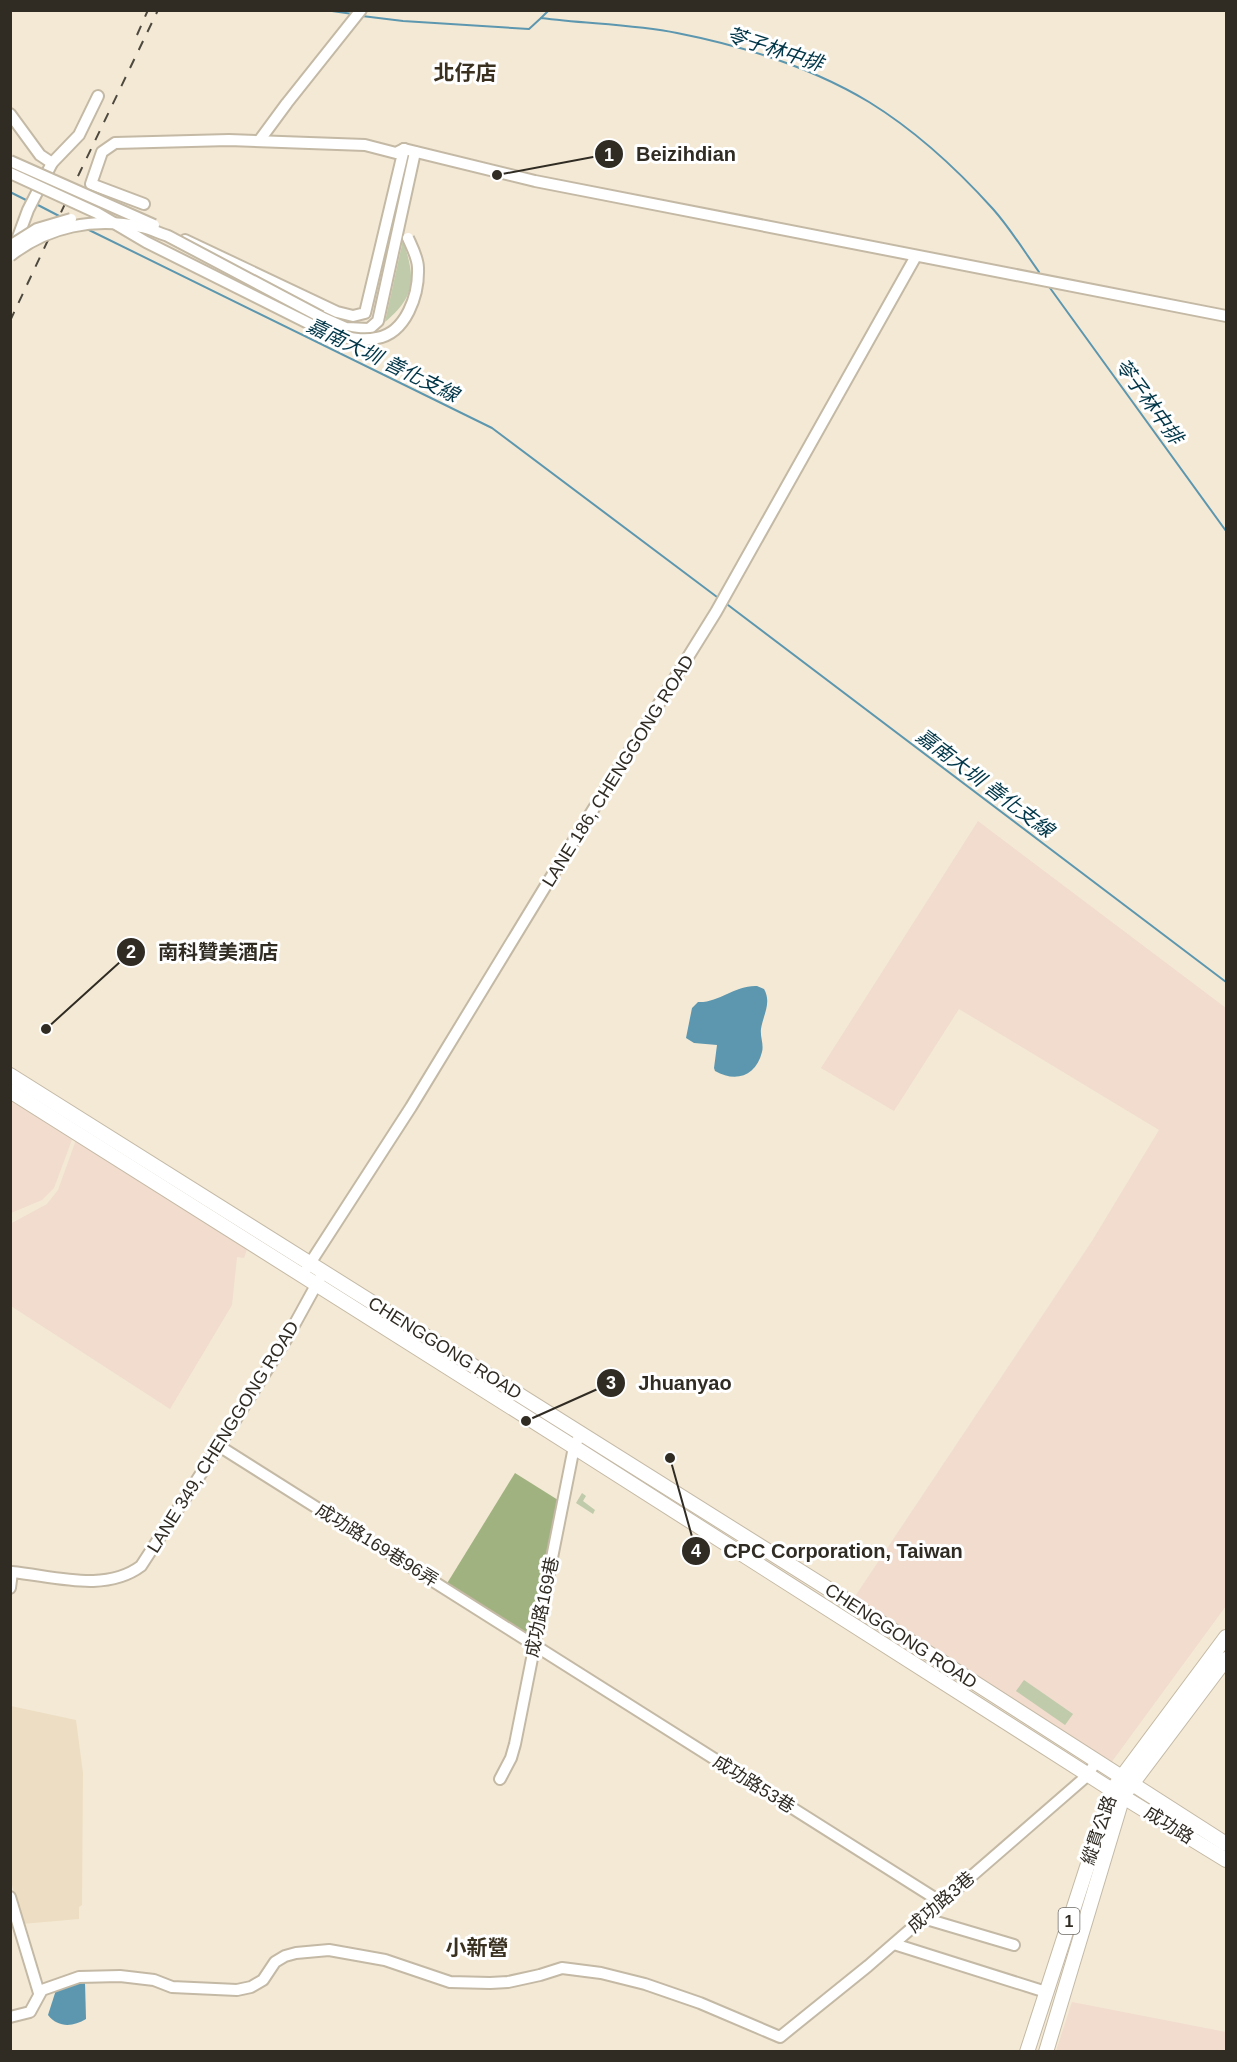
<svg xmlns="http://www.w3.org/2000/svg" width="1237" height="2062" viewBox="0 0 1237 2062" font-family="Helvetica,'Noto Sans TC',sans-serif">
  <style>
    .built { fill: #eddec3 }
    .industrial { fill: #f1dcce }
    .green { fill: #bfcbaa }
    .forest { fill: #a1b281 }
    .water { fill: #5c97af }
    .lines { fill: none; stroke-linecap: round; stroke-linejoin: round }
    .stream { stroke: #5c97af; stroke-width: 2 }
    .minor-casing { stroke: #c4b9a5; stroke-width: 14 }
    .major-casing { stroke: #c4b9a5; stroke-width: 16 }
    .minor { stroke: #fff; stroke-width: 10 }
    .major { stroke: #fff; stroke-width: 14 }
    .rail { stroke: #4e493f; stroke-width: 2; stroke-dasharray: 10 10; stroke-linecap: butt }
    .minor-bridge-casing { stroke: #c4b9a5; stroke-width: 14; stroke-linecap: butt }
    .minor-bridge { stroke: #fff; stroke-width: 10 }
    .labels { text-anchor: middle; stroke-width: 6; stroke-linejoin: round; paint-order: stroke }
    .shield { fill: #fff; stroke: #6e6b66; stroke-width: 1.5 }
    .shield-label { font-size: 16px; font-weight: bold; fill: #302c24 }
    .street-label { font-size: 18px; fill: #302c24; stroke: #fff }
    .water-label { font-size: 20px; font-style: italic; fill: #003648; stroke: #fff }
    .quarter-label { font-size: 21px; font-weight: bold; fill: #3a3121; stroke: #fff }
    .leader { fill: none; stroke: #302c24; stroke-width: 2 }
    .callout-dot { fill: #302c24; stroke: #fff; stroke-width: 2 }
    .mark-label { font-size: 18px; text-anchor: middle; font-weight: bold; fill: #fff }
    .callout-label { font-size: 20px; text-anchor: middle; font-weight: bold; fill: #302c24; stroke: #fff; stroke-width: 6; stroke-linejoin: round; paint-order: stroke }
  </style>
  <rect width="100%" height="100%" fill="#f4e9d5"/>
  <polygon class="built" points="11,1706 76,1720 83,1773 82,1905 79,1907 79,1919 22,1924 11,1881"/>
  <g class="industrial">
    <polygon points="978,821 1226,1008 1226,1606 1108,1767 854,1598 1092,1241 1159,1130 959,1009 894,1111 821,1068"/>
    <polygon points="10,1098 73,1137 54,1188 42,1200 11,1213"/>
    <polygon points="76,1140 247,1249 244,1258 237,1257 232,1305 170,1409 11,1306 10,1224 47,1204 58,1190"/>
    <polygon points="1072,2002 1226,2032 1226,2051 1056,2051"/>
  </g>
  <g class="green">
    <path d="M403,240c12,38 14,55 -18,82z"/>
    <polygon points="582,1493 586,1496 583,1501 595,1510 593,1514 576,1503"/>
    <polygon points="1024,1680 1073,1714 1065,1725 1016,1691"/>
  </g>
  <polygon class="forest" points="515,1473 558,1500 529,1637 446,1585"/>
  <g class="water">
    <path d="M757,986l7,3c8,14 -1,26 -3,40 -1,8 3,15 1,23 -6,24 -26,31 -47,19l-1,-3 3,-23 -23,-2 -8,-5 6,-30 6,-6c21,1 37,-17 59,-16z"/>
    <path d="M85,1982l1,37c-13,8 -28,9 -38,-4l8,-25z"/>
  </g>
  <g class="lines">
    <g class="stream">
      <polyline points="325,10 353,14"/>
      <path d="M362,16l41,5 126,8 12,-11c45,6 91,6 136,15 66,13 134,34 192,69 47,29 88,67 124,107 17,19 31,42 46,63"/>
      <polyline points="541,18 549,10"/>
      <polyline points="10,192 28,201"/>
      <polyline points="36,204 63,218"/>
      <polyline points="87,229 492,428 717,597"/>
      <polyline points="1050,288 1226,531"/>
      <polyline points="728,605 1226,982"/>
    </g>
    <g class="minor-casing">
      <g id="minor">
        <polyline points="10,114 40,155 52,163"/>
        <polyline points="259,141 287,103 361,10"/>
        <polyline points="404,149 535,181 1226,316"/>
        <polyline points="144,204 91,184 102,152 115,143 229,140 365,145 396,153 404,149"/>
        <polyline points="185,240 337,312 353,316 365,313 404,149"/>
        <polyline points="14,248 28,210 52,163 79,135 98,96"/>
        <polyline points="321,317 346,328 369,329 378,321 415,152"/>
        <polyline points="307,1268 411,1107 545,887 716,612 916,256"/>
        <path d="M219,1446c242,151 482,304 722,456"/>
        <path d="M10,1588l2,-16c42,4 93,21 129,-6l78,-120 68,-108 33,-60"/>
        <polyline points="500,1779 511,1758 515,1744 574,1447 581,1433"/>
        <polyline points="10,1897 39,1993"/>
        <polyline points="923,1918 1014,1945"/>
        <polyline points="894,1944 1046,1992"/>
        <polyline points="10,2017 30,2012 42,1990 79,1977 120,1976 154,1980 172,1987 237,1990 251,1987 263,1980 275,1962 285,1956 296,1953 329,1950 385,1960 450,1982 490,1983 508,1982 540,1975 562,1968 601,1973 645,1984 700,2003 780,2037 868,1966 1088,1775 1096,1761"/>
      </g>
    </g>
    <g class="major-casing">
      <g id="major">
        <polyline points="10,1075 838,1595 1226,1844"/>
        <polyline points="10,1091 574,1447 1112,1790 1226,1860"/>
        <polyline points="1027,2052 1112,1790 1226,1637"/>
        <polyline points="1046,2052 1123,1796 1226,1659"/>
      </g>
    </g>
    <use href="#minor" class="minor"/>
    <use href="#major" class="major"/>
    <g class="rail">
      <polyline points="137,35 148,10"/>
      <polyline points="10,321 79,174 158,10"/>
    </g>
    <g class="minor-bridge-casing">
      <g id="minor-bridge">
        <polyline points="10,161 154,225"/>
        <path d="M10,173l87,40 49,29 180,90c17,4 33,10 51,6 29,-5 42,-43 41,-70 0,-10 -6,-21 -10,-30"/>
        <polyline points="10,246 37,229 71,219"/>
        <path d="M10,256c38,-30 84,-39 132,-29 8,2 17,6 26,9l153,81"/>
      </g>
    </g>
    <use href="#minor-bridge" class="minor-bridge"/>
  </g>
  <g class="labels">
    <rect class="shield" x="1058.5" y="1908" width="21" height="26" rx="4.5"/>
    <g class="shield-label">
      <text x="1069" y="1927">1</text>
    </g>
    <g class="street-label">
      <text transform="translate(618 771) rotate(-58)" y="6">LANE 186, CHENGGONG ROAD</text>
      <text transform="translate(445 1348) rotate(32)" y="6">CHENGGONG ROAD</text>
      <text transform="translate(223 1437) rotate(-58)" y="6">LANE 349, CHENGGONG ROAD</text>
      <text transform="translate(377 1545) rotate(32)" y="6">成功路169巷96弄</text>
      <text transform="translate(542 1607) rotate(-78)" y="6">成功路169巷</text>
      <text transform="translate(901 1636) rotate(33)" y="6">CHENGGONG ROAD</text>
      <text transform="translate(754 1784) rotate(32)" y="6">成功路53巷</text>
      <text transform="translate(1169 1825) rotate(32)" y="6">成功路</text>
      <text transform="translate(1099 1830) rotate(-71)" y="6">縱貫公路</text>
      <text transform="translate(941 1902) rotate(-41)" y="6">成功路3巷</text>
    </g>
    <g class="water-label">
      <text transform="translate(775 49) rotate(18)" y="7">苓子林中排</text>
      <text transform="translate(383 360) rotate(26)" y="7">嘉南大圳 善化支線</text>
      <text transform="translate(1149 401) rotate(54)" y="7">苓子林中排</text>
      <text transform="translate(985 783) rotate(37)" y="7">嘉南大圳 善化支線</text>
    </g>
    <g class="quarter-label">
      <text x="465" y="80">北仔店</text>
      <text x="477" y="1955">小新營</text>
    </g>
  </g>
  <path class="leader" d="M497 175L609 154M46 1029L131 952M526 1421L611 1383M670 1458L696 1551"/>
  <g class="callout-dot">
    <circle cx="497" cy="175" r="6"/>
    <circle cx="46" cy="1029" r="6"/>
    <circle cx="526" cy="1421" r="6"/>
    <circle cx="670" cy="1458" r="6"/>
    <circle cx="609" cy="154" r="15"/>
    <circle cx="131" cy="952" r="15"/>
    <circle cx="611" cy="1383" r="15"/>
    <circle cx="696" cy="1551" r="15"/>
  </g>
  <g class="mark-label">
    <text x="609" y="161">1</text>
    <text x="131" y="958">2</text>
    <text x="611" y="1389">3</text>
    <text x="696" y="1557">4</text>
  </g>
  <g class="callout-label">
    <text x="686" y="161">Beizihdian</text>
    <text x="218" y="959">南科贊美酒店</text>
    <text x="685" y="1390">Jhuanyao</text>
    <text x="843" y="1558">CPC Corporation, Taiwan</text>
  </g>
  <rect width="1237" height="2062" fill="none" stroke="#302c24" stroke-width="24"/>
</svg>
